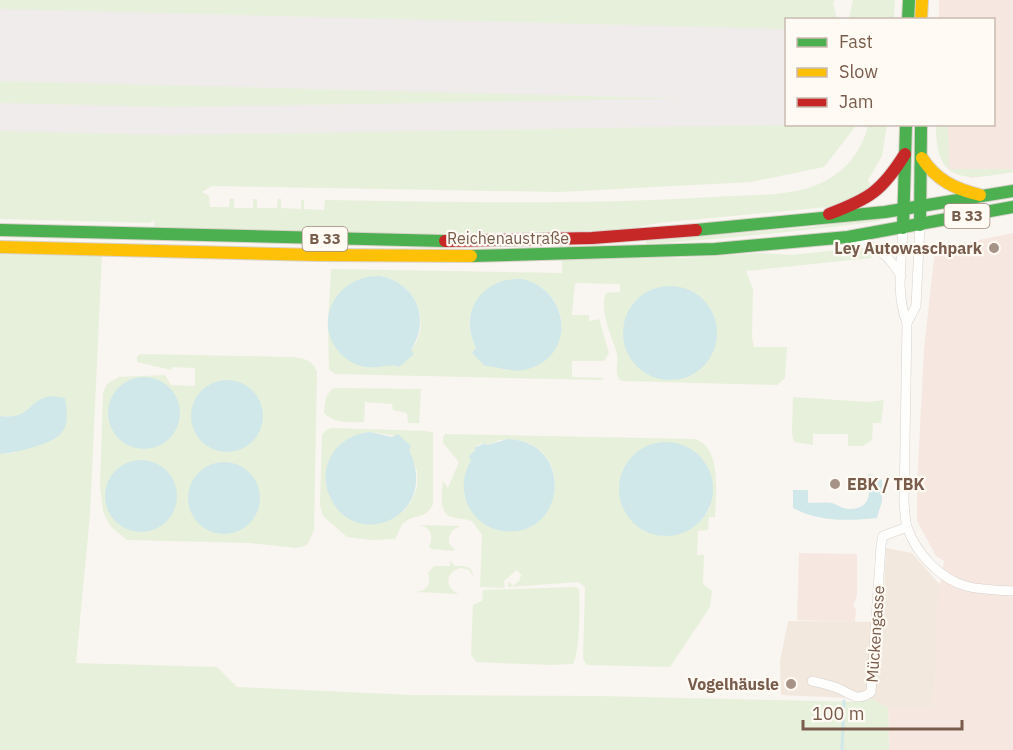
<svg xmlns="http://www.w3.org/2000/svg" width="1013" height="750" viewBox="0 0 1013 750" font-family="'IBM Plex Sans',sans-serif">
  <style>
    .residential { fill: #f2e8de }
    .commercial { fill: #f6e8e1 }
    .green { fill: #e7f0db; fill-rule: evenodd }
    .water { fill: #d0e8ea }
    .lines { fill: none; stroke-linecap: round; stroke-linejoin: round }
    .stream { stroke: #d0e8ea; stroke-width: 3 }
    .taxiway { stroke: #f0ecec; stroke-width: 28 }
    .runway { stroke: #f0ecec; stroke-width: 72 }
    .street-casing { stroke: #d7d1cb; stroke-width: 10 }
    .fast-casing { stroke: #d9d2cb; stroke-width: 14 }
    .slow-casing { stroke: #d9d2cb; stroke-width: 14 }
    .jam-casing { stroke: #d9d2cb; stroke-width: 14 }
    .street { stroke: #fefefd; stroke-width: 9 }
    .fast { stroke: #4caf50; stroke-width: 12 }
    .slow { stroke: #ffc107; stroke-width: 12 }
    .jam { stroke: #c62828; stroke-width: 12 }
    .poi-dot { fill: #a69286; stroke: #fffaf3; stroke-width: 2 }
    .labels { text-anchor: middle; stroke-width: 4.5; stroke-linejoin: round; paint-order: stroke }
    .shield { fill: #fffaf3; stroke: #a28b7f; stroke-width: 1.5 }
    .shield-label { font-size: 15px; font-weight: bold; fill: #7a5c4d }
    .street-label { font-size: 16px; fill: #7a5c4d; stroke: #fffaf3 }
    .poi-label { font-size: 16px; font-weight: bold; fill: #7a5c4d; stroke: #fffaf3; text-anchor: end }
  </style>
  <rect width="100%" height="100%" fill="#f9f5f0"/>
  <polygon class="residential" points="886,548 912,553 940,585 933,709 888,708 872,699 781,695 780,661 788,621 883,622"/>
  <g class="commercial">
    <polygon points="939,0 1013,0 1013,172 971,178 949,169 942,125 994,124 994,20 939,20"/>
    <polygon points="1013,233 1013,750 889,750 888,708 933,708 938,595 944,561 936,556 917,521 917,486 924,349 934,258 940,248"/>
    <polygon points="799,553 857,554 857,595 853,607 856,608 855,622 797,620"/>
  </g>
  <g class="green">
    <path d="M0,0h835l-2,3 4,16 -51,1v104l68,1 1,2 -31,40 -73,15 -192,10 -347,-6 -10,6 7,4 1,11h19l1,-9 4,1v9h19v-9h4v9h20l1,-9h3v9l20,1v-9h3v9l20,1 1,-10c130,2 259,5 388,-3 35,-3 76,1 108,-14 24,-11 42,-33 47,-58h19l-5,31 -14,24 4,10 -33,16 -181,17 -36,7 -198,4 -270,-6v-8l-4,3 -150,-4z"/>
    <polygon points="853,0 895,0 894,19 849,19"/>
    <path d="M936,125h12l1,44h64v3c-47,8 -78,13 -77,-47z"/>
    <path d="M880,218v3c-78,10 -156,18 -234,23v-3l165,-14z"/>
    <path d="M855,248l19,4 -3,6 -125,13 7,18 -1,49 2,9h33l-2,31 -8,7 -156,-4c-8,-7 -2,-17 -4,-27 -5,-19 -18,-41 -11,-61l14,-1v-8l-45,-1 -3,32h17v6l10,-2 10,34 -5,8h-32v16l32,1 -2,2 -267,-6 -6,-5 -1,-46 3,-54 231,4v-13l84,-3 37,1 78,-5 30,2zM381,276c28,6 47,33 37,62 -4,11 -13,18 -21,26l-62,-17 -4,-9 -3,-15zM514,279c39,2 61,41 38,74l-47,17 -33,-17 4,-5c-6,-12 -8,-22 -5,-35zM668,286c66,5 63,93 -2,94l-30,-80 15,-10z"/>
    <path d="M0,252l102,3 -12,259 -14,149 141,4 20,20 175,8 184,1 264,6 12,-3 16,9 1,42h-889v-296l15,-1 16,-48c-7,13 -18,12 -31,11z"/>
    <path d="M140,354l152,3c13,2 20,2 25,15l-3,158 -7,15 -10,3 -47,-5 -123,-3 -16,-13 -8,-15 -3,-26 3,-93 4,-9 12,-7 46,-2 6,10 24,1v-18l-23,-1 -1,3 -34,-8v-5z"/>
    <path d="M334,388l87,1 -2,34h-11l-1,-10 -14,-3 -1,-6 -27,-2 -1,20c-15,0 -29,2 -40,-9 1,-11 1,-19 10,-25z"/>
    <polygon points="793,397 868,402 884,400 881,423 873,423 872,440 863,446 848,446 848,434 813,434 813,445 794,442 792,433"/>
    <path d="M332,428l95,3 6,2v71c-7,16 -17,9 -28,18 -6,4 -6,11 -10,17l-24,1 -24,-3 -24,-21 -3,-11 2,-70 4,-5zM370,432l26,4 13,14 8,21v16l-6,15 -7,9 -27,13 -16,-1 -35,-38c-2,-26 18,-50 44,-53z"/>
    <path d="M445,434l249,5c28,6 22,57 21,78h-6l-1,13 -10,1 -1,24h7l-1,29 9,7 -2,16 -40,60 -83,-2 -4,-6 2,-72 -7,-5 -70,5v-6l5,5 7,-6 -1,-2 3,-2 -5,-6 -13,11 1,7 -25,-1 2,-52 -10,-14c-6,-2 -13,-2 -20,-4 -14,-4 -10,-24 -9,-36l5,7 11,-26 -16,-19v-6zM500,440c8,0 16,-1 23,1 45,14 40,74 -1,89l-56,-29c-6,-25 4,-34 11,-56l7,-2 3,2zM673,443l13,4 24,60c-10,19 -26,28 -48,29l-43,-45 4,-22z"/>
    <path d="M419,525l42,1c-9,3 -13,8 -12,17l6,8 -23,-2 -3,-2c5,-11 2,-20 -10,-22z"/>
    <path d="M450,561l5,5c8,0 18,-1 18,10l-4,-6 -8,-2c-16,3 -17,20 -2,26l-44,-2c12,-1 17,-8 13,-19l6,-7h16z"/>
    <path d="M574,587l5,2c1,15 1,63 -6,75l-23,1 -74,-3 -5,-8 2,-49 9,-4 1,-11z"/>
  </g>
  <g class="water">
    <path d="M381,276c36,8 50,44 30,74l3,4 -15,13c-8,-6 -34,10 -56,-11 -34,-33 -6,-82 38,-80z"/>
    <path d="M522,279c48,11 55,76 6,90 -16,5 -30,-3 -43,-3l-13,-13 4,-5c-18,-36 6,-71 46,-69z"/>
    <circle cx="670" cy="333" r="47"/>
    <circle cx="144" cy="413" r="36"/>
    <circle cx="227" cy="416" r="36"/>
    <path d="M51,396l14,2c5,29 1,39 -28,48 -13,4 -24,7 -37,8v-38c32,4 25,-15 51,-20z"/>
    <path d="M370,432l22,5 6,-3 13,12 -2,4c32,66 -52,102 -78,49 -6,-12 -7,-24 -3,-36 7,-19 23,-29 42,-31z"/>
    <path d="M508,439c68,3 58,100 -5,92 -14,-2 -26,-10 -33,-22 -9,-15 -8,-34 1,-48l-2,-5 7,-6 -2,-2 11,-5 2,2z"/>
    <circle cx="666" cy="489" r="47"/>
    <circle cx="141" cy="496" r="36"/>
    <circle cx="224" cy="498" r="36"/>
    <path d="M869,474l13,6v21l-5,17c-27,3 -59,4 -84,-10v-18h15v13c8,0 17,-1 24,0 6,2 10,6 18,6 18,0 24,-15 14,-29z"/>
  </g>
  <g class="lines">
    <polyline class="stream" points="842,750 844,701"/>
    <polyline class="taxiway" points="0,117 171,121 786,111"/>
    <polyline class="runway" points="0,45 786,65"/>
    <g class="street-casing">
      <g id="street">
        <path d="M903,228c-1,31 -8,65 4,95l-3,181c1,7 1,16 3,23 9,26 33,52 59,59 14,4 32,4 47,5"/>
        <path d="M848,237l4,5c24,1 37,14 49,34"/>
        <polyline points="907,323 916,306 920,225"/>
        <path d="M812,681c9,2 19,4 28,8 12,6 18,13 31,3l10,-146 2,-10 24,-9"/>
      </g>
    </g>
    <g class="fast-casing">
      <g id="fast">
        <polyline points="908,20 909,0"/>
        <polyline points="920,225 921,124"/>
        <polyline points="903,228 906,124"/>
        <polyline points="0,230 445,241"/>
        <polyline points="696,230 885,212 1013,191"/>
        <polyline points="471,256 715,249 848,237 1013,207"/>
      </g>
    </g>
    <g class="slow-casing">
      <g id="slow">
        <polyline points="921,20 922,0"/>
        <path d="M922,158c14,22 33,31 58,37"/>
        <polyline points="0,247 318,255 471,256"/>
      </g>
    </g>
    <g class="jam-casing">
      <g id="jam">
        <path d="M829,214c40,-15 53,-23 76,-60"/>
        <polyline points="445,241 592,238 696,230"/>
      </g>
    </g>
    <use href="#street" class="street"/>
    <use href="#fast" class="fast"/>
    <use href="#slow" class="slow"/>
    <use href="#jam" class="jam"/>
  </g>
  <g class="poi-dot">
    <circle cx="994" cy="248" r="6"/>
    <circle cx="835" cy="484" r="6"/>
    <circle cx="791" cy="684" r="6"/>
  </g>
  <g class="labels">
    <g class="shield">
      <rect x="944.5" y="204" width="45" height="24" rx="4.5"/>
      <rect x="302.5" y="227" width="45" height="24" rx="4.5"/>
    </g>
    <g class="shield-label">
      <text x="967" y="221">B 33</text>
      <text x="325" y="244">B 33</text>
    </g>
    <g class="street-label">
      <text x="508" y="244">Reichenaustraße</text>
      <text transform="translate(875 634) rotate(-86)" y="6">Mückengasse</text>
    </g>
    <g class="poi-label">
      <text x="982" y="254">Ley Autowaschpark</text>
      <text x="847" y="490" text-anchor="start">EBK / TBK</text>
      <text x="779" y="690">Vogelhäusle</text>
    </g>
  </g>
  <rect x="785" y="18" width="210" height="108" fill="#fffaf3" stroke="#cabbb1" stroke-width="1.5"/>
  <rect x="797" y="38" width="30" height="9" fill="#4caf50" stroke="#cabbb1" stroke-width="1.5"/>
  <text x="839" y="48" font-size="18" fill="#7a5c4d">Fast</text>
  <rect x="797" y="68" width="30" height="9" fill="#ffc107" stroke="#cabbb1" stroke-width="1.5"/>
  <text x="839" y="78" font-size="18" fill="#7a5c4d">Slow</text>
  <rect x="797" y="98" width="30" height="9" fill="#c62828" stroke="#cabbb1" stroke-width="1.5"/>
  <text x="839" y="108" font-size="18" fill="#7a5c4d">Jam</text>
  <path d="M803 720v9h159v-9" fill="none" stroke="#7a5c4d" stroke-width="3"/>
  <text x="812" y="720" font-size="18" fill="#7a5c4d" stroke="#fffaf3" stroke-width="4.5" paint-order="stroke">100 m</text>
</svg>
